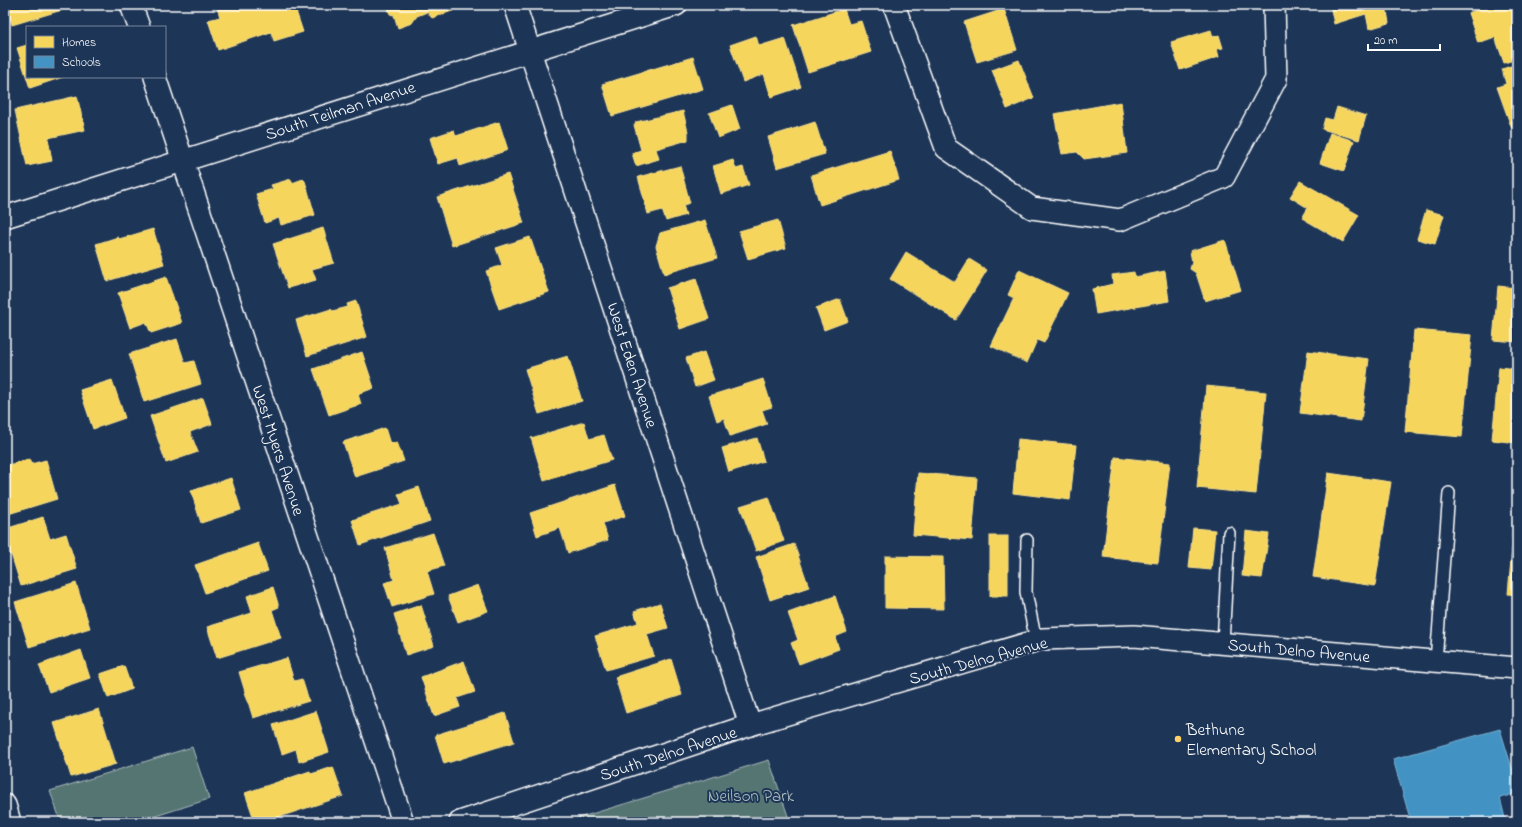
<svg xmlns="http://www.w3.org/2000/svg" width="1522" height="827" viewBox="0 0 1522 827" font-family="'Indie Flower',sans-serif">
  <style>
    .green { fill: #557573; stroke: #aabab9 }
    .homes { fill: #f6d55c; stroke: #f9e28d }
    .schools { fill: #4393c3; stroke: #7bb3d5 }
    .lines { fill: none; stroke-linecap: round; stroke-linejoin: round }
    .lane-casing { stroke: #fff; stroke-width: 14 }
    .street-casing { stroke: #fff; stroke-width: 24 }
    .lane { stroke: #1d3557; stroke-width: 11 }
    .street { stroke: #1d3557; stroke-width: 21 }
    .poi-dot { fill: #ffd166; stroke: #1d3557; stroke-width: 1.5 }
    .labels { text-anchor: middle; stroke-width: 4; stroke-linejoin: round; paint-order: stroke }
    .street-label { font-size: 17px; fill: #fff; stroke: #1d3557 }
    .poi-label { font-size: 17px; fill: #fff; stroke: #1d3557; text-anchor: start }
    .park-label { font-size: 17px; fill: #b2c1c0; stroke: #1d3557 }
  </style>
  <rect width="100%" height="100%" fill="#1d3557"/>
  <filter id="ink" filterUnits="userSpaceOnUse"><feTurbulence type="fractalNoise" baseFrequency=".025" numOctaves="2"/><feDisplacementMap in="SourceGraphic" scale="8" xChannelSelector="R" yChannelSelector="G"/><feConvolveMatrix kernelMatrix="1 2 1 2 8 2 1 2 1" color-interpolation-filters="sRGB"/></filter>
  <g filter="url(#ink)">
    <g class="green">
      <polygon points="192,747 209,799 137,822 61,822 50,791"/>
      <polygon points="769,760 790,822 565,822"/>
    </g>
    <g class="homes">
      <polygon points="6,5 71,5 72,7 12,25"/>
      <polygon points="216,5 244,5 245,9 258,5 294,5 303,32 274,41 271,32 218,50 208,20 220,17"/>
      <polygon points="387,5 454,5 455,10 432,18 427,12 417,16 412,23 398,28 394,15 390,14"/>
      <polygon points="958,5 974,5 960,10"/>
      <polygon points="1330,5 1386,5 1389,23 1369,29 1366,14 1334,24"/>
      <polygon points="1490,5 1517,5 1517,59 1504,63 1495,37 1478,43 1468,13"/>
      <polygon points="844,9 849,24 861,21 871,52 808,72 793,25"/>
      <polygon points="1004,9 1017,50 977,62 964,22"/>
      <polygon points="1211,30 1213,37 1219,35 1223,48 1217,49 1219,57 1180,70 1171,42"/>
      <polygon points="756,36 759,46 785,38 801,87 771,97 764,74 743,82 730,45"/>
      <polygon points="27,45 27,77 63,77 30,88 17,48"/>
      <polygon points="693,57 703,89 612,116 602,84"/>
      <polygon points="1019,60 1034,98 1007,109 992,70"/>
      <polygon points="1517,64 1517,128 1512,129 1497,87 1506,84 1502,69"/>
      <polygon points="77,96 85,130 48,138 52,161 27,166 15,110"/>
      <polygon points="1121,102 1127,153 1084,159 1077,152 1062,154 1054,114"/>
      <polygon points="732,105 740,129 718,138 709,113"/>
      <polygon points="1337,107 1366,116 1359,140 1322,129 1325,118 1333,120"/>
      <polygon points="683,111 688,132 688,140 656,149 659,159 636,166 632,153 641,150 634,125 636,122"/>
      <polygon points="499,122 508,150 460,166 458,158 438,164 430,138 454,130 456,136"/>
      <polygon points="815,122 825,154 777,168 768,137"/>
      <polygon points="1330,133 1354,141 1344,171 1320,163"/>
      <polygon points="890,151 899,180 820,205 811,175"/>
      <polygon points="733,160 736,169 743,167 749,185 721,194 713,166"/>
      <polygon points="680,166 690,203 683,205 686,215 666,221 662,210 648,214 638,177"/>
      <polygon points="508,174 524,223 452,246 437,197"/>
      <polygon points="291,179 292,183 303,179 305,181 315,215 281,225 279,218 265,223 256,194 273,189 271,185"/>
      <polygon points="1300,181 1359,215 1343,242 1302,218 1308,208 1290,197"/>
      <polygon points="1426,210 1444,215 1435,244 1417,239"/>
      <polygon points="705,220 717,258 664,274 656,246 660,233"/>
      <polygon points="778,220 786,248 748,259 739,231"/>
      <polygon points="323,228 334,263 312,269 316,280 288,288 273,244"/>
      <polygon points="153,229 164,264 107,281 96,244 118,237 119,239"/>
      <polygon points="530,237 549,292 499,309 486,271 502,265 496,248"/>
      <polygon points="1225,240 1241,290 1205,301 1196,273 1190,269 1192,262 1190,251"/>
      <polygon points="906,252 955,282 969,259 987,270 956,320 890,279"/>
      <polygon points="1019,270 1068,293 1044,343 1037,340 1027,363 991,346 1014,298 1008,295"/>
      <polygon points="1165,271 1169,301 1096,314 1092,289 1113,284 1112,275 1134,272 1135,277"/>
      <polygon points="166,277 182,323 151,333 146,322 130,328 118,293"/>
      <polygon points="696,279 709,319 680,329 667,288"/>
      <polygon points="1498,286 1517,288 1517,342 1493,340"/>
      <polygon points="840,299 848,321 824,330 816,308"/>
      <polygon points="356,301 367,337 307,356 296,320 331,309 332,311 348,307 347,304"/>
      <polygon points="1414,330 1472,335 1462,437 1405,432"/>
      <polygon points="177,339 185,363 194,361 201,384 144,402 129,354"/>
      <polygon points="1308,351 1369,359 1361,421 1300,413"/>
      <polygon points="362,352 374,388 358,394 361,404 329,415 313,369"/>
      <polygon points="704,352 714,380 695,387 686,358"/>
      <polygon points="568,356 582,401 539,414 525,369"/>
      <polygon points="1499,367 1517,369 1517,443 1492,440"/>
      <polygon points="763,379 772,407 762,410 767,424 730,436 724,418 717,421 709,396"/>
      <polygon points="112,380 125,418 93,429 80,390"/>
      <polygon points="1206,386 1266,392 1256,494 1197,488"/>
      <polygon points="203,398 212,424 190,432 198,452 166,463 150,416"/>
      <polygon points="584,422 589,439 604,435 612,460 544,481 531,438"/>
      <polygon points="385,428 390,444 397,442 404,461 355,477 343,442"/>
      <polygon points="757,438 764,461 729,472 722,448"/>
      <polygon points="1018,439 1076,445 1070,500 1013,493"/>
      <polygon points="1115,457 1170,463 1158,563 1103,557"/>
      <polygon points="29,459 31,464 46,460 57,499 5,515 5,466"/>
      <polygon points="918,473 977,478 972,540 913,535"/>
      <polygon points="1328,473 1391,482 1375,586 1313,577"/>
      <polygon points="231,478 241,510 201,523 191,491"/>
      <polygon points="615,485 625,516 603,523 608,540 568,553 560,528 537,536 530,513"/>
      <polygon points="419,487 430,521 360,545 352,520 402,504 398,494"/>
      <polygon points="1515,494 1517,494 1517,539 1512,538"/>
      <polygon points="769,497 784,541 756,551 740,506"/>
      <polygon points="43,517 50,539 66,534 77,569 21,586 11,554 5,556 5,529"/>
      <polygon points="1193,528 1215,530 1211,570 1189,568"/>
      <polygon points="1246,531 1269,534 1262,578 1242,576"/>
      <polygon points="433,533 444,566 427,571 434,594 392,607 384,583 394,580 385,548"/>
      <rect x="990" y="536" width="18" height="60"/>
      <polygon points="258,543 268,571 205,593 195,565"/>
      <polygon points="794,544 809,587 770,600 756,557"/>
      <polygon points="1512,548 1517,549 1517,595 1508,594"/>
      <polygon points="885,556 943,557 944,609 885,608"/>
      <polygon points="76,583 90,628 29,647 15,602"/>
      <polygon points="478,585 488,611 458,622 448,596"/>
      <polygon points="273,587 279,607 272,610 281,638 217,658 207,627 252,613 247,596"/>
      <polygon points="835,596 847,632 835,637 839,649 799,664 791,643 798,640 788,613"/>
      <polygon points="660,603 668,628 647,634 654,656 606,670 595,636 638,623 634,611"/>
      <polygon points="421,605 434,646 406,655 394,614"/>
      <polygon points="81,650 90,678 49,692 39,665"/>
      <polygon points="287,658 294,681 302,679 309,701 253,718 239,672"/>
      <polygon points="671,659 682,695 626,713 615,677"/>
      <polygon points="464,661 475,692 457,698 460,707 434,716 421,677"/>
      <polygon points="124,666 132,689 108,698 100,674"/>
      <polygon points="99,709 116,764 71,777 54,723"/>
      <polygon points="316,711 329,752 299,762 296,749 282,754 273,725"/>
      <polygon points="505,713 514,742 444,764 435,735"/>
      <polygon points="333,767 343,796 264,822 255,822 245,793 310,771 311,774"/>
    </g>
    <polygon class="schools" points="1500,729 1517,784 1517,793 1500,798 1506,822 1411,822 1393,759"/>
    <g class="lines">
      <g class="lane-casing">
        <g id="lane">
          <polyline points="1027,540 1026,592 1036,641"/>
          <polyline points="1223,643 1229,533"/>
          <polyline points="1436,661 1449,493"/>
        </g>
      </g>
      <g class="street-casing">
        <g id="street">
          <polyline points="131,5 139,27"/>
          <polyline points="515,5 750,725"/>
          <polyline points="894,5 946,148 1032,208 1120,220 1224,177 1276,79 1274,5"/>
          <polyline points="155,77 403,822"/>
          <polyline points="5,217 676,5"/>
          <polyline points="5,805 10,822"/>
          <polyline points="460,822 750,725 1042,639 1134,636 1517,668"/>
        </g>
      </g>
      <use href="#lane" class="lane"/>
      <use href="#street" class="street"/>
    </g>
  </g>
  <circle class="poi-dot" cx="1178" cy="739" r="4"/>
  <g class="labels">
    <g class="street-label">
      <text transform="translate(340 110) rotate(-18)" y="6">South Teilman Avenue</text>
      <text transform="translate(633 365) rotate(72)" y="6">West Eden Avenue</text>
      <text transform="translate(279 450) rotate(72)" y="6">West Myers Avenue</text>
      <text transform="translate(1299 650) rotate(5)" y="6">South Delno Avenue</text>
      <text transform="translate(978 660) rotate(-15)" y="6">South Delno Avenue</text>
      <text transform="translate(668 753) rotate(-18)" y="6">South Delno Avenue</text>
    </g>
    <g class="poi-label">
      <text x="1186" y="735">Bethune<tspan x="1186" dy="20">Elementary School</tspan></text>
    </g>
    <g class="park-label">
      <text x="751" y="801">Neilson Park</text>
    </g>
  </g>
  <rect width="1522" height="827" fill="none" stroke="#1d3557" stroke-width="20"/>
  <rect x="10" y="10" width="1502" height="807" fill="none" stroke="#fff" stroke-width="1.5" filter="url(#ink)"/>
  <rect x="26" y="26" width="140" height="52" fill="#1d3557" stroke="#77869a"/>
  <rect x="34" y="36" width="20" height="12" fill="#f6d55c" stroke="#77869a"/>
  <text x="62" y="46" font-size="12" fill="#ffffff">Homes</text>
  <rect x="34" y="56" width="20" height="12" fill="#4393c3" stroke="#77869a"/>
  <text x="62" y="66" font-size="12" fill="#ffffff">Schools</text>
  <path d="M1368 44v6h72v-6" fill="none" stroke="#ffffff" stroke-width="2"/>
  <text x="1374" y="44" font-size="12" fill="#ffffff" stroke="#1d3557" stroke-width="3" paint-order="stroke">20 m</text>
</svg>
